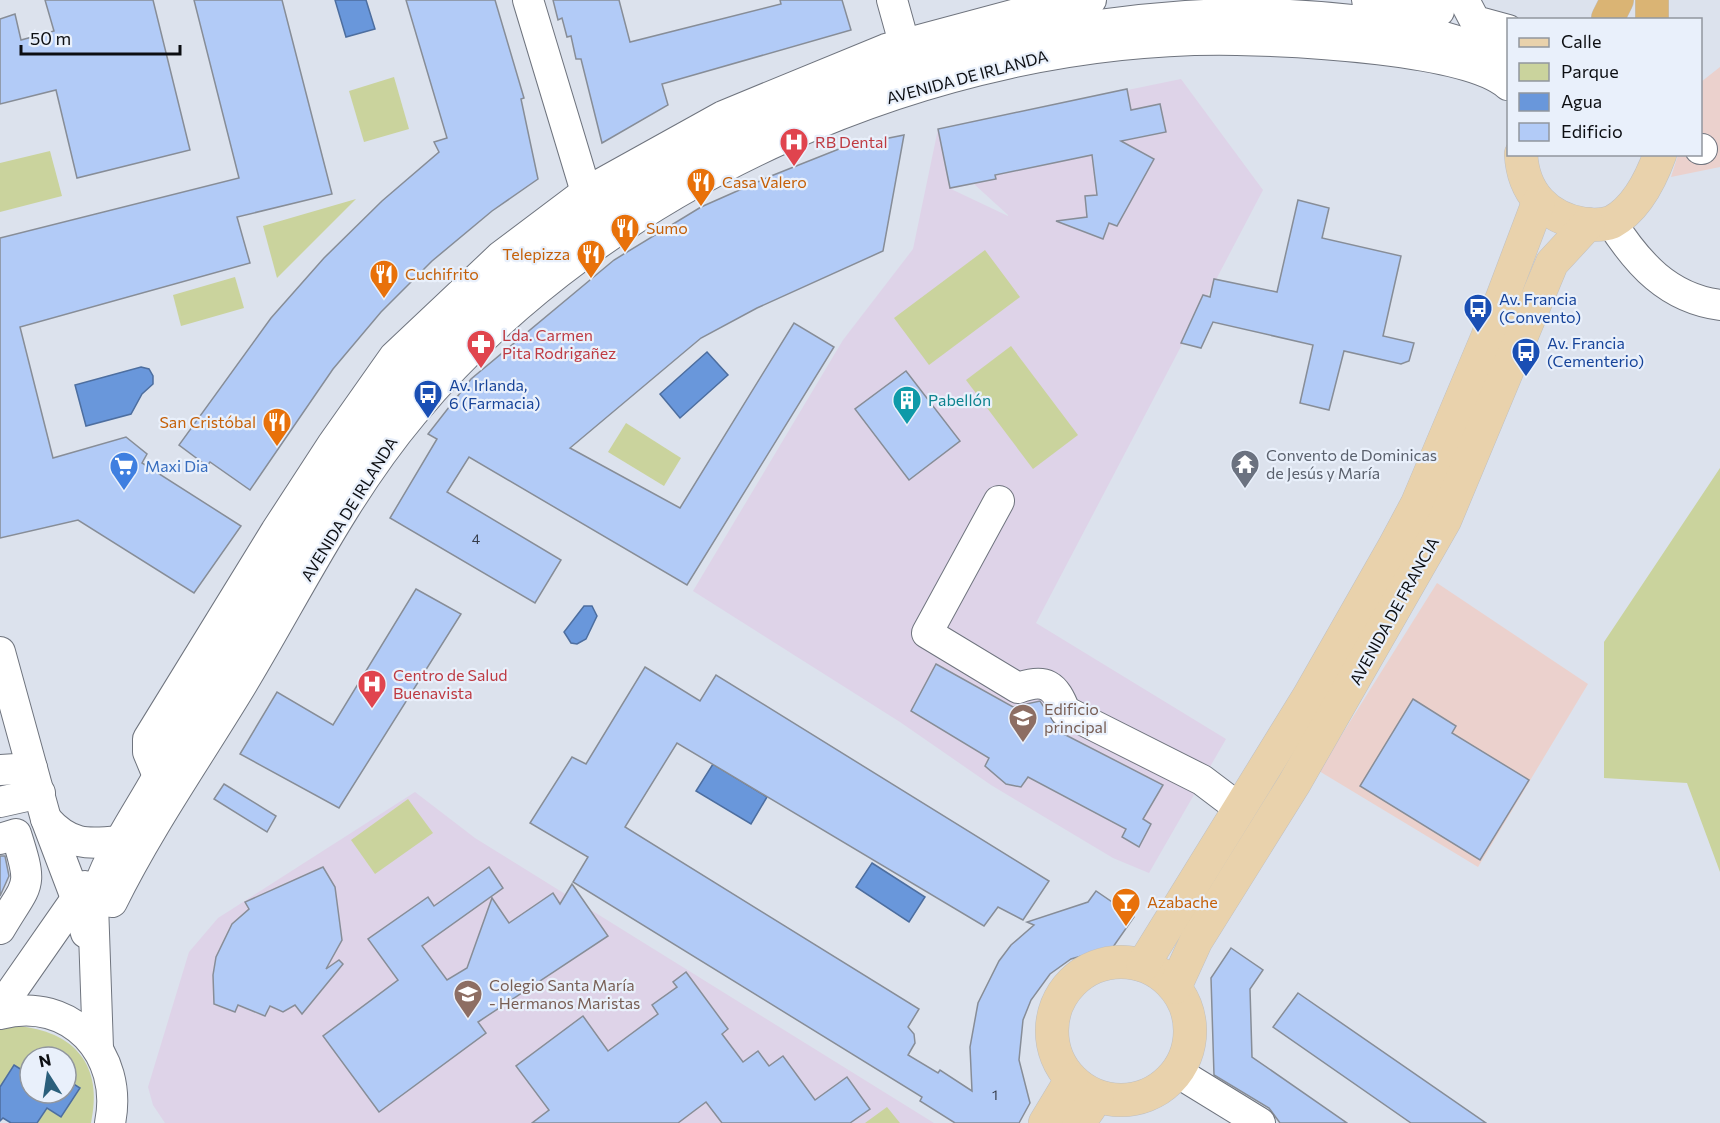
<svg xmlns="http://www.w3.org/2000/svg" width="1720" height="1123" viewBox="0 0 1720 1123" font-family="Commissioner,sans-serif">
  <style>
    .commercial { fill: #ebd1cd }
    .education { fill: #ded3e8; fill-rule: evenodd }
    .green { fill: #cad39d }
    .water { fill: #6997db; stroke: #4d6e9f; stroke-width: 1.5 }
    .building { fill: #b2cbf7; stroke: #878d97; stroke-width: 1.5 }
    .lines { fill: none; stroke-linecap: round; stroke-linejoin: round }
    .minor-casing { stroke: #6f747e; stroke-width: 32 }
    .major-casing { stroke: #c0c0c1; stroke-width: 34 }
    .highway-casing { stroke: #c0c0c1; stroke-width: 34 }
    .minor { stroke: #fff; stroke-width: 30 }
    .major { stroke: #e9d2ac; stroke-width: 33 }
    .highway { stroke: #dab474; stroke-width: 33 }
    .labels { text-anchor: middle; stroke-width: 4.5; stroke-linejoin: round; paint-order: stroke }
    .number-label { font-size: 14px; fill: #363d4b }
    .street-label { font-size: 16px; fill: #0c0e12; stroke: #e9f0fb }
    .health-label { font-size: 16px; fill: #be3a42; stroke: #e9f0fb; text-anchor: start }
    .food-label { font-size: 16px; fill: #c56008; stroke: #e9f0fb; text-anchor: start }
    .transit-label { font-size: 16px; fill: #164399; stroke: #e9f0fb; text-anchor: start }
    .culture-label { font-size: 16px; fill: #0d838f; stroke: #e9f0fb; text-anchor: start }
    .worship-label { font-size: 16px; fill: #5b616d; stroke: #e9f0fb; text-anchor: start }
    .shop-label { font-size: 16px; fill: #366cbe; stroke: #e9f0fb; text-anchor: start }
    .education-label { font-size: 16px; fill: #785e54; stroke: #e9f0fb; text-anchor: start }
  </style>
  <rect width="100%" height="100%" fill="#dce2ed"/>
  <g class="commercial">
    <polygon points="1720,67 1720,167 1671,177 1678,155 1700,154 1701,82"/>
    <polygon points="1437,583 1588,684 1478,867 1319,771"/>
  </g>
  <g class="education">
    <path d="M1181,79l82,111 -227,433 190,116 -77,134 -36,-15 -122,-73 -91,-63 -207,-131 150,-251 70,-91 25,-120zM974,184l34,31v1l-57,-27z"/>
    <polygon points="415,792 475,838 934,1123 165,1123 153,1105 148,1087 189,952 218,918"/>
  </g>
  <g class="green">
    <polygon points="394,77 409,129 364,142 349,91"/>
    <polygon points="50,151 62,196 0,212 0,163"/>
    <polygon points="356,199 277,278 263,226"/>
    <polygon points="985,250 1020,297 929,365 894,318"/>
    <polygon points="235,277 244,308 181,326 173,295"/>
    <polygon points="1011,346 1078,435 1033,469 966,380"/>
    <polygon points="626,423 681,458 664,486 608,452"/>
    <polygon points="1720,468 1720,872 1687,783 1604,778 1604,642"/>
    <polygon points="408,799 433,833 375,874 351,840"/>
    <path d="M17,1026c57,5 87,39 74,97h-54l9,-15 15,9 18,-29 -13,-9v-22h-36v18l-16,-10 -14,22v-57z"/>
    <polygon points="887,1107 900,1123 865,1123"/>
  </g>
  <g class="water">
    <polygon points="335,0 366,0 375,29 346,37"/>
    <polygon points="707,352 728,375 680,418 660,394"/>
    <polygon points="141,367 149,369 153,376 153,384 142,394 131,414 86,426 75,385"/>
    <polygon points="584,606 592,606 597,616 586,639 577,644 571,643 564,632"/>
    <polygon points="713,764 767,797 751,824 696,791"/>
    <polygon points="872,863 925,897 909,922 856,887"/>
    <polygon points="14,1065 30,1075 30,1093 66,1093 66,1079 80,1088 61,1117 47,1108 37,1123 11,1123 3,1118 0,1121 0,1087"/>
  </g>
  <g class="building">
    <polygon points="45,0 153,0 190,150 77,178 56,90 0,104 0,19 15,14 21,40 54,31"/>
    <polygon points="194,0 282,0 332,194 237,217 250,263 20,327 53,458 126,437 147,454 142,463 241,526 194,593 78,520 0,538 0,238 239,178"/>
    <polygon points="406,0 495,0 524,98 521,99 538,179 492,211 432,261 381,312 333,369 250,490 210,462 207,466 179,445 271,318 324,258 382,201 439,152 434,142 447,138"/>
    <polygon points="553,0 619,0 630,42 781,4 780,0 842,0 851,30 662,84 668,105 602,143 581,59 576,59 571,36 567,37 562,18 558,20"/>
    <polygon points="1127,89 1131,110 1160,104 1166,132 1121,141 1154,159 1117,226 1109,223 1103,239 1056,221 1087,217 1085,196 1097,195 1092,155 995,175 996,179 950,188 938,129"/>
    <polygon points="904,135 883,251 757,308 701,338 570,448 680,508 794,323 834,347 687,585 469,457 447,492 561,560 535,603 390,518 437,439 428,434 471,379 614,260 701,207 771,176 844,147"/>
    <polygon points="1298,200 1329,208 1322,238 1401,256 1383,336 1414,343 1409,361 1401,364 1344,351 1329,410 1300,403 1313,345 1213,322 1201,348 1181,343 1203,295 1210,297 1214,279 1277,292"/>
    <polygon points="906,371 960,441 909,480 855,409"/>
    <polygon points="416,589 461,614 339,808 240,754 277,692 333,725"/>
    <polygon points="936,664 1013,707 1040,701 1055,724 1054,729 1163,785 1143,819 1151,824 1139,847 1122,837 1126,829 1028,777 1021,787 1006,784 985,766 989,758 911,711"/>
    <polygon points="645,667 700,701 716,675 1049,881 1023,920 998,907 984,926 677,743 625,827 919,1009 908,1027 914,1034 915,1043 908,1055 938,1073 940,1070 972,1091 970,1047 978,1003 999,961 1011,945 1034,925 1027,922 1088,902 1096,891 1134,917 1113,947 1071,959 1050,974 1031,1000 1023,1020 1019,1060 1030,1103 1019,1123 955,1123 920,1101 922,1097 573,882 588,857 530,823 572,757 586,764"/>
    <polygon points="1413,699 1456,726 1452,733 1529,780 1480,860 1360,786"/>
    <polygon points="224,784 276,816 267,832 214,799"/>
    <polygon points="0,856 5,856 9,876 0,896"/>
    <polygon points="323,867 335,887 342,940 326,969 339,960 343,964 302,1014 295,1005 283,1012 270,1006 265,1016 238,1005 235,1012 214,1004 213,975 216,957 232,924 249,909 245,902"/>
    <polygon points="489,867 503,888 422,946 447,980 467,968 492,898 509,923 553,893 560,904 572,884 608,936 478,1022 486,1033 379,1112 323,1036 398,980 368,939 428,897 434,906"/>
    <polygon points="1231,948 1263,970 1250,989 1252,1057 1347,1123 1280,1123 1269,1108 1214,1075 1211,978"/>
    <polygon points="686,972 728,1029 722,1034 743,1062 758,1051 769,1066 783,1056 815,1100 847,1077 870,1109 850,1123 722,1123 706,1102 678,1123 532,1123 549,1110 516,1066 583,1016 608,1051 658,1014 652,1005 677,987 673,982"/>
    <polygon points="1298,993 1486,1123 1411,1123 1273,1027"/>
  </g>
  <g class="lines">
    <g class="minor-casing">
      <g id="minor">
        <polyline points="528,0 586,192"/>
        <polyline points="892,0 904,43"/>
        <polyline points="1367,0 1439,11"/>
        <polyline points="1464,0 1475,21 1508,30"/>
        <polyline points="1700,149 1702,149"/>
        <path d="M1611,222c27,42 57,76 109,83"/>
        <path d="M999,501l-72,132 91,55c28,-10 37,-3 47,23l137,69 37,28"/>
        <polyline points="0,652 46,819 76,898 86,933"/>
        <polyline points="0,770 32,768"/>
        <polyline points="158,776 148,752 148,739 276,531 332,445 394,357 501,256 586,192 723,116 886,49 1050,5 1091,0"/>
        <polyline points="0,802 40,793"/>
        <path d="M46,819c24,27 41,25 74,22"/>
        <path d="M0,839l16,-5c18,56 12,47 -16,95"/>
        <path d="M112,902c37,-75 86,-145 129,-216 55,-91 103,-191 172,-273 191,-231 525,-379 824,-373 59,1 229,9 271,45"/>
        <polyline points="0,1008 85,886"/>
        <path d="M0,1014c71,-19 124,41 110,109"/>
        <path d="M98,1048l-5,-144c11,-41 36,-78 57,-114 28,-48 55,-95 84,-142 48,-81 94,-165 153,-239 191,-240 497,-372 799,-393 93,-6 240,1 322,46"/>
        <polyline points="1177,1072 1260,1123"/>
      </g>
    </g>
    <g class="major-casing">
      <g id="major">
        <path d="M1521,154c2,39 26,64 63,70 8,1 20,1 28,-2 24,-13 39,-43 48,-68"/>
        <circle cx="1121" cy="1031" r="69"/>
        <polyline points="1143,965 1309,696 1394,547 1417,504 1487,338 1538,203"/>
        <polyline points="1175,987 1196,941 1294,784 1445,520 1552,263 1588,224"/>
        <polyline points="1045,1123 1071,1080"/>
        <polyline points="1079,1123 1097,1097"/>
      </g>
    </g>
    <g class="highway-casing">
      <g id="highway">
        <polyline points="1608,18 1617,0"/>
        <polyline points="1652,20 1652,0"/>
      </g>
    </g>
    <use href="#minor" class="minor"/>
    <use href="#major" class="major"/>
    <use href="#highway" class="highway"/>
  </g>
  <defs>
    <g id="hospital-pin" transform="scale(1.5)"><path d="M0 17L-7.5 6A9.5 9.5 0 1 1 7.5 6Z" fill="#e0444e" stroke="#e9f0fb"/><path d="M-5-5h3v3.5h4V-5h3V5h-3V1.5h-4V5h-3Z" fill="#fff"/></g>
    <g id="restaurant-pin" transform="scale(1.5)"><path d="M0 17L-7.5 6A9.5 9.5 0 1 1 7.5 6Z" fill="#e8710a" stroke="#e9f0fb"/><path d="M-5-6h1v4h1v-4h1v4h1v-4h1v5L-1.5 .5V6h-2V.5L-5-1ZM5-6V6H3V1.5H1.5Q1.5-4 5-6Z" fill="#fff"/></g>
    <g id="bus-pin" transform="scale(1.5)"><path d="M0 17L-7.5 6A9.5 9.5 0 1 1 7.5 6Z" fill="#1a4fb4" stroke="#e9f0fb"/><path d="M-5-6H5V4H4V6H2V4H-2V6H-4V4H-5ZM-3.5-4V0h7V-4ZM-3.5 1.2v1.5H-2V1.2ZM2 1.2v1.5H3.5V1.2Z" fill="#fff"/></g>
    <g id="pharmacy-pin" transform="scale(1.5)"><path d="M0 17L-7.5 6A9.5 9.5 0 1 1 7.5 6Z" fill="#e0444e" stroke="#e9f0fb"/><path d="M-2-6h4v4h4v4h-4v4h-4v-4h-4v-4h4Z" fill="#fff"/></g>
    <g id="building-pin" transform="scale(1.5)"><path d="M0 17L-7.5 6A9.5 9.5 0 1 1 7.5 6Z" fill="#0f9aa8" stroke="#e9f0fb"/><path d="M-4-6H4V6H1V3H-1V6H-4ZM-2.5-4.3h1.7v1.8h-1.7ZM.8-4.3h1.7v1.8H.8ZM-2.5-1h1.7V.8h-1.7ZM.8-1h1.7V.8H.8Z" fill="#fff"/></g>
    <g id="temple-pin" transform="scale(1.5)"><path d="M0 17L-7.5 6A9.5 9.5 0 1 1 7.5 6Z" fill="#6b7280" stroke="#e9f0fb"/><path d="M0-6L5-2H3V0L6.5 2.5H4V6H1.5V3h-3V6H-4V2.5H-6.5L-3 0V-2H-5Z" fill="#fff"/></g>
    <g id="supermarket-pin" transform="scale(1.5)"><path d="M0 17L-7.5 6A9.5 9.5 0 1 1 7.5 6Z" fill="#3f7fe0" stroke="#e9f0fb"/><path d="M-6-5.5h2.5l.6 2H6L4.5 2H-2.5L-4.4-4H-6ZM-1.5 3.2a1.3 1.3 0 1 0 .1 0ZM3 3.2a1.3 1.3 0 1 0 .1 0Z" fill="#fff"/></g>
    <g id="school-pin" transform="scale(1.5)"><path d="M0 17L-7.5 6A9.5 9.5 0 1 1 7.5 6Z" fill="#8d6e63" stroke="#e9f0fb"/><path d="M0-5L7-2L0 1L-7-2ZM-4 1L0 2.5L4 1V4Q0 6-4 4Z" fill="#fff"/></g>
    <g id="bar-pin" transform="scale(1.5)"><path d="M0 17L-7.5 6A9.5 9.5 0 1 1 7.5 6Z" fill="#e8710a" stroke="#e9f0fb"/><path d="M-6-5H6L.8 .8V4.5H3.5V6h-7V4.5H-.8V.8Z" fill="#fff"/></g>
  </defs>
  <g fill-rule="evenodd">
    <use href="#hospital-pin" x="794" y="142"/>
    <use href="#restaurant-pin" x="701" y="182"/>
    <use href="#restaurant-pin" x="625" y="228"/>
    <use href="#restaurant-pin" x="591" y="254"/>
    <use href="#restaurant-pin" x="384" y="274"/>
    <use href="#bus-pin" x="1478" y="308"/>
    <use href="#pharmacy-pin" x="481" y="344"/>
    <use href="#bus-pin" x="1526" y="352"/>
    <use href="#bus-pin" x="428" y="394"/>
    <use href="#building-pin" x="907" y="400"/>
    <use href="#restaurant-pin" x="277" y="422"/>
    <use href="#temple-pin" x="1245" y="464"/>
    <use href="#supermarket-pin" x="124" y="466"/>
    <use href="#hospital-pin" x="372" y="684"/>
    <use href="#school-pin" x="1023" y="718"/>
    <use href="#bar-pin" x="1126" y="902"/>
    <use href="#school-pin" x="468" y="994"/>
  </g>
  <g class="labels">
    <g class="number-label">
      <text x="476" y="544">4</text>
      <text x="995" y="1100">1</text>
    </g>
    <g class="street-label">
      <text transform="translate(967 77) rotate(-15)" y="6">AVENIDA DE IRLANDA</text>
      <text transform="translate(349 509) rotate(-58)" y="6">AVENIDA DE IRLANDA</text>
      <text transform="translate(1394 611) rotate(-61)" y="6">AVENIDA DE FRANCIA</text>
    </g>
    <g class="health-label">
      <text x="815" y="148">RB Dental</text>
      <text x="502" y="341">Lda. Carmen<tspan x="502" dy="18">Pita Rodrigañez</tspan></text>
      <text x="393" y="681">Centro de Salud<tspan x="393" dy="18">Buenavista</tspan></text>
    </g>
    <g class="food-label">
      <text x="722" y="188">Casa Valero</text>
      <text x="646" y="234">Sumo</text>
      <text x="570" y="260" text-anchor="end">Telepizza</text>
      <text x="405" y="280">Cuchifrito</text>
      <text x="256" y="428" text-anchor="end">San Cristóbal</text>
      <text x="1147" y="908">Azabache</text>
    </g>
    <g class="transit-label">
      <text x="1499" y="305">Av. Francia<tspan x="1499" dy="18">(Convento)</tspan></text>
      <text x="1547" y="349">Av. Francia<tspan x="1547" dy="18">(Cementerio)</tspan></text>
      <text x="449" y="391">Av. Irlanda,<tspan x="449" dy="18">6 (Farmacia)</tspan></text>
    </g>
    <g class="culture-label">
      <text x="928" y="406">Pabellón</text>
    </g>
    <g class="worship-label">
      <text x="1266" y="461">Convento de Dominicas<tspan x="1266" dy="18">de Jesús y María</tspan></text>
    </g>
    <g class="shop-label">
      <text x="145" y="472">Maxi Dia</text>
    </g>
    <g class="education-label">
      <text x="1044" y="715">Edificio<tspan x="1044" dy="18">principal</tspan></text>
      <text x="489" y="991">Colegio Santa María<tspan x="489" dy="18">- Hermanos Maristas</tspan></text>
    </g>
  </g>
  <rect x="1507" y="18" width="195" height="138" fill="#e9f0fb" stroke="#91969e" stroke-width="1.5"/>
  <rect x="1519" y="38" width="30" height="9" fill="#e9d2ac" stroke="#91969e" stroke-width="1.5"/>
  <text x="1561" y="48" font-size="18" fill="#0c0e12">Calle</text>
  <rect x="1519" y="63" width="30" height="18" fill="#cad39d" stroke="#91969e" stroke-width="1.5"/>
  <text x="1561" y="78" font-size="18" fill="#0c0e12">Parque</text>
  <rect x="1519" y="93" width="30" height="18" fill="#6997db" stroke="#91969e" stroke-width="1.5"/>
  <text x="1561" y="108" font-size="18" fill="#0c0e12">Agua</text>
  <rect x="1519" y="123" width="30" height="18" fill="#b2cbf7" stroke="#91969e" stroke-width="1.5"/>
  <text x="1561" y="138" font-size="18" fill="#0c0e12">Edificio</text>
  <g transform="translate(48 1075) rotate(348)"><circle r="28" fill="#e9f0fb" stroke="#91969e" stroke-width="1.5"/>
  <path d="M0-4.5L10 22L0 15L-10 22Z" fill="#2b5f7b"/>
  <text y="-9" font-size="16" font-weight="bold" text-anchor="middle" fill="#0c0e12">N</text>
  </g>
  <path d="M21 45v9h159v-9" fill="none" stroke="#0c0e12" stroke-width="3"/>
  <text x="30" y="45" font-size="18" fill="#0c0e12" stroke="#e9f0fb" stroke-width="4.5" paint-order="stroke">50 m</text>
</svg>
